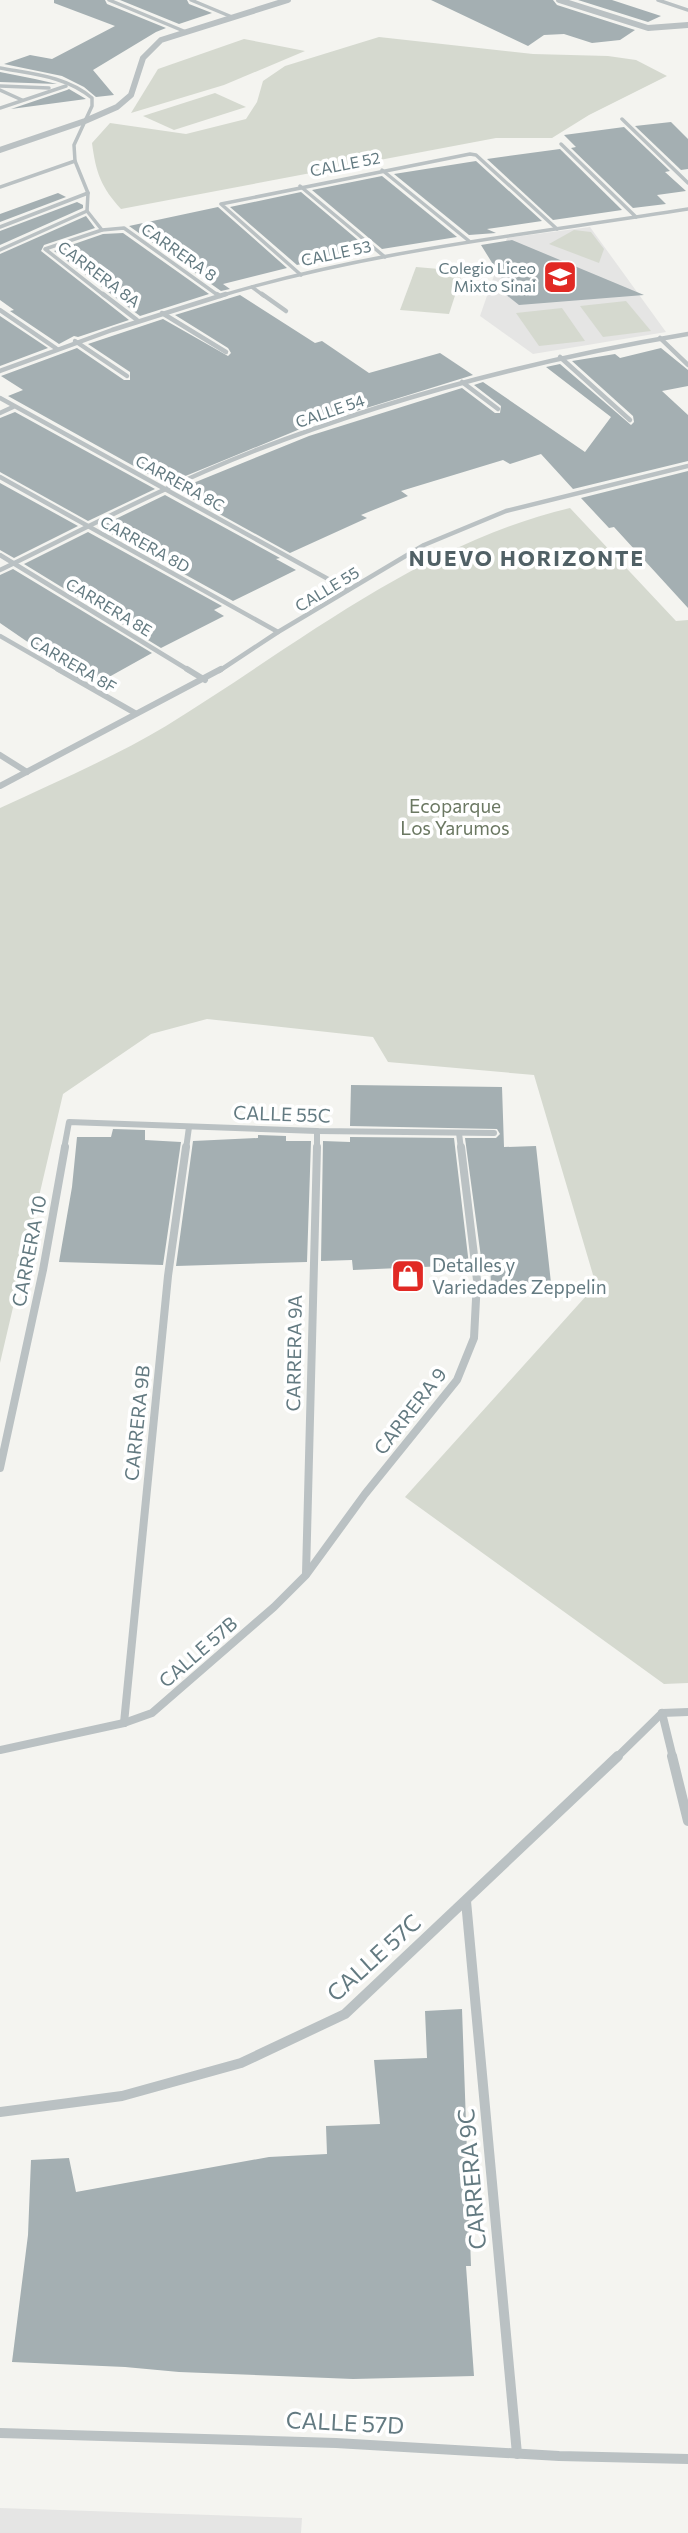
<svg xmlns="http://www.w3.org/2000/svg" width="688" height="2533" viewBox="0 0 688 2533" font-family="Commissioner,sans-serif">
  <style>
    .built { fill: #e5e5e4 }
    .green { fill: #d5d9cf }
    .building { fill: #a4afb2 }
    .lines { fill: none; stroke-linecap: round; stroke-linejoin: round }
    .pedestrian { stroke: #bac1c3; stroke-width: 4.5 }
    .minor-far4 { stroke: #bac1c3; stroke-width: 3.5 }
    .minor-far3 { stroke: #bac1c3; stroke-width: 4.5 }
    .minor-far2 { stroke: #bac1c3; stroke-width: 6 }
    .minor-far1 { stroke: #bac1c3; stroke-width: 8 }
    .minor { stroke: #bac1c3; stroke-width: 10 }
    .tertiary { stroke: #bac1c3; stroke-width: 6 }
    .labels { text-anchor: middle; stroke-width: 7; stroke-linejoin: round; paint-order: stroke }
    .far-street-label { font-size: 16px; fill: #637a81; stroke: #fff }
    .far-poi-label { font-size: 16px; fill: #637a81; stroke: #fff; text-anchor: end }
    .park-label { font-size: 19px; fill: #6b7862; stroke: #fff }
    .street-label { font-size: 19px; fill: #637a81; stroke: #fff }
    .poi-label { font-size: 19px; fill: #637a81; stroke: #fff; text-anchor: start }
    .far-district-label { font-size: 21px; font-weight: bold; letter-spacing: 2px; fill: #516166; stroke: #fff }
    .near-street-label { font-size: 23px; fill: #637a81; stroke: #fff }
  </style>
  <rect width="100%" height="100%" fill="#f4f4f0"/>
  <g class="built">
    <polygon points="590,227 666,332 533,354 480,316 507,238"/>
    <polygon points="0,2508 302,2518 301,2533 0,2533"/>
  </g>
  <g class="green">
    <path d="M379,37l154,17 75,2 28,4 31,16 -78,39 -37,23h-56l-375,71c-20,-22 -25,-36 -29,-66l18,-20 76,11 60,-15 11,-17 6,-21 22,-15z"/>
    <polygon points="244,39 305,51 224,85 131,113 158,69"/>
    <polygon points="215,93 246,107 174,130 143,116"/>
    <polygon points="574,230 591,232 604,249 599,263 549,244"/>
    <polygon points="416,267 463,271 449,314 400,310"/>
    <polygon points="626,301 651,331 603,337 580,306"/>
    <polygon points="562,308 585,341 539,346 516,313"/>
    <path d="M570,508l106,113 12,-1v1063l-24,1 -259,-187 191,-212 -62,-210 -146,-13 -15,-25 -166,-18 -56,15 -88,60 -63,269v-555c54,-25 116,-52 166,-82 130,-80 253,-182 404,-218z"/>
  </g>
  <g class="building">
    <polygon points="54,0 105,0 107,4 166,28 156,32 93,70 114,95 96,97 84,87 62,76 4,64 30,55 52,59 115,26 54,3"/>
    <polygon points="120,0 187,0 189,4 212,13 179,24"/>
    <polygon points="431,0 553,0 557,5 635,30 620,40 592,43 564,34 544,35 528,46"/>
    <polygon points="578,0 612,0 661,16 648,22"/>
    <polygon points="0,72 35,79 57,84 0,82"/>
    <polygon points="69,89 86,99 11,109 67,90"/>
    <polygon points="671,122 688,139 688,169 681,170 635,126"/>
    <polygon points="624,127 670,171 665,172 686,191 657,195 666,204 633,208 571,148 576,147 564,135"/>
    <polygon points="560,149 622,210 553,220 487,159"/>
    <polygon points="476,161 542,221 487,229 496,233 469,235 394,174"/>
    <polygon points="382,176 457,237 382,249 312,190"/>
    <polygon points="301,192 371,251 334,259 331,257 297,265 230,207"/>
    <polygon points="58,193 66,197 0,222 0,214"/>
    <polygon points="77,202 83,205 83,208 0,245 0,231"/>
    <polygon points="218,207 287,268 223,284 230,289 221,291 129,226"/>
    <polygon points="86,216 95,228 44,245 41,251 129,320 78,337 74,336 59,344 10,311 14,310 0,300 0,254"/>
    <polygon points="123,233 209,294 140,316 54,251 103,234"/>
    <polygon points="512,240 644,295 519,305 505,294 504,282 481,245"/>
    <polygon points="240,295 315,343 322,341 369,373 440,353 473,375 305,427 166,484 8,396 23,390 1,376 77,348 124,380 130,380 130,372 88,344 163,319 228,356 231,353 228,348 175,315"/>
    <polygon points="0,316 48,348 0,366"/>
    <polygon points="661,348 688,370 688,386 662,391 688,415 688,461 573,489 541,454 510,464 503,460 401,491 408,496 361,515 367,518 290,553 176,490 309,436 462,388 495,413 500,413 501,406 474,385 483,382 585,452 611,417 546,367 560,364 631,425 634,422 633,416 572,361 615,354 620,358"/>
    <polygon points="15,412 155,489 88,521 0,472 0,418"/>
    <polygon points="688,471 688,608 614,527 609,528 581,498"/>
    <polygon points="0,483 78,526 14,558 0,550"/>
    <polygon points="165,495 280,558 276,559 296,570 233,601 99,527"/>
    <polygon points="88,532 222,606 214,610 224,616 161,648 24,564"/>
    <polygon points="13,569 152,653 100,682 38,646 35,647 0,623 0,575"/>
    <polygon points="351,1085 502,1087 504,1147 536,1146 551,1283 491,1284 490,1264 482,1265 465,1138 496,1138 500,1134 497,1129 350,1126"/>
    <polygon points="113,1129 145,1130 145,1140 181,1142 163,1265 59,1262 72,1187 77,1137 111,1137"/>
    <polygon points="258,1135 286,1136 286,1141 311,1141 307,1262 176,1266 193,1141 258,1138"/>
    <polygon points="350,1137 454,1138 469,1265 353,1270 352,1260 321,1261 323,1141 350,1142"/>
    <polygon points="462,2009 471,2266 466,2266 474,2376 353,2379 179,2372 125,2367 12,2362 28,2235 31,2160 69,2158 76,2192 269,2157 327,2154 326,2126 380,2124 374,2060 427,2058 425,2011"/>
  </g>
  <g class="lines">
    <polyline class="pedestrian" points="0,413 13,407"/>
    <g class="minor-far4">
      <polyline points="109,0 186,32"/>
      <polyline points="191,0 232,17"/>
      <polyline points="658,0 688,10"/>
      <path d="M0,68c32,6 66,8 92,30v8l-18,39 1,16 13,32 -1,18 15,19"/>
      <polyline points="0,86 49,88"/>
      <polyline points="0,90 22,100"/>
      <polyline points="0,108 66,86"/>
      <polyline points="622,119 688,183"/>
      <polyline points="561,144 636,217"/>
      <polyline points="382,170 469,241"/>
      <polyline points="300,186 385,257"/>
      <polyline points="0,187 75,161"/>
      <polyline points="0,227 88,193"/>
      <polyline points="0,250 87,211"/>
      <polyline points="301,275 221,204 470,154 476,155 557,229"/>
      <polyline points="252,287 264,296"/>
      <polyline points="105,296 45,249 102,230 124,228 219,296"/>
      <path d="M220,296c152,-46 312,-62 468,-87"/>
    </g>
    <g class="minor-far3">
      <polyline points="103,294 137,320"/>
      <polyline points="217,294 220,296"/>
      <polyline points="262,294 286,311"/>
      <polyline points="0,310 57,349"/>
      <polyline points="162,313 226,352"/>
      <polyline points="660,338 688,365"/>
      <polyline points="75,341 127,376"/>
      <polyline points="560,357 630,420"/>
      <polyline points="0,371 112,330 226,294"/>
      <polyline points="462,382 498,409"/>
      <polyline points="0,398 348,590"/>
      <polyline points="0,477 278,632"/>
      <polyline points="0,555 190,671"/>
      <path d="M0,570c84,-41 167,-85 254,-119 141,-55 285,-92 434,-117"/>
      <polyline points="0,636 61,671"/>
      <polyline points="219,671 278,632 424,545 506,511 688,466"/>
    </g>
    <g class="minor-far2">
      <polyline points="58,669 135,713"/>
      <polyline points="187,669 205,680"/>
      <polyline points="0,755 27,772"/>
      <polyline points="0,786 221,669"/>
      <polyline points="459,1133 461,1149"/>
      <polyline points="64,1149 69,1122 317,1131 494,1133"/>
      <polyline points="186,1149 189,1127"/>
      <polyline points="317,1149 317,1131"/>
    </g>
    <g class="minor-far1">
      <polyline points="0,1468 43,1270 65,1147"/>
      <polyline points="306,1574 317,1147"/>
      <polyline points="662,1713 673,1758"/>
      <polyline points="662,1713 688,1712"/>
      <polyline points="124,1723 168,1276 186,1147"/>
      <polyline points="0,1750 124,1723 152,1713 274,1607 306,1575 365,1494 457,1380 474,1338 477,1280 461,1147"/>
      <polyline points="616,1758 662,1713"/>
    </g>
    <g class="minor">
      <polyline points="672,1756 688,1821"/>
      <polyline points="466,1901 517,2454"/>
      <polyline points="0,2112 122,2096 241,2063 345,2014 618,1756"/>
      <polyline points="0,2433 336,2443 559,2456 688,2459"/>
    </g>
    <g class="tertiary">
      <polyline points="559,0 648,28 688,25"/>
      <polyline points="0,150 85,121 117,107 131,95 143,58 161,40 288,0"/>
    </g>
  </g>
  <defs>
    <g id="school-square" transform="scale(1.75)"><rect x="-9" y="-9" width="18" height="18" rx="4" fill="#e12924" stroke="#fff"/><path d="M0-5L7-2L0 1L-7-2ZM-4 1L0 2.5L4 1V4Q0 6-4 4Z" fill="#fff"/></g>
    <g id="shop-square" transform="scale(1.75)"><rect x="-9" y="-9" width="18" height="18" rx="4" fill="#e12924" stroke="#fff"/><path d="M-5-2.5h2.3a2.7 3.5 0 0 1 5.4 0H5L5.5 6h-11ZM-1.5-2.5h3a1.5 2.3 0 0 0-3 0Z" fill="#fff"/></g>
  </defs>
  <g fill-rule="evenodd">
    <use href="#school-square" x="560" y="277"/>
    <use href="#shop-square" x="408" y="1276"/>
  </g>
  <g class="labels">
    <g class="far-street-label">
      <text transform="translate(345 164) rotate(-11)" y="6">CALLE 52</text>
      <text transform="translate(179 252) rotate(35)" y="6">CARRERA 8</text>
      <text transform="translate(336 253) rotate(-12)" y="6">CALLE 53</text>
      <text transform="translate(99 274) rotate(37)" y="6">CARRERA 8A</text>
      <text transform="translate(330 411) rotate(-19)" y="6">CALLE 54</text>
      <text transform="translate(180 483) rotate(29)" y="6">CARRERA 8C</text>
      <text transform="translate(145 544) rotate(29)" y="6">CARRERA 8D</text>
      <text transform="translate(327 589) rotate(-31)" y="6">CALLE 55</text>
      <text transform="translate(109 607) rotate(31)" y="6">CARRERA 8E</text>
      <text transform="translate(73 664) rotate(30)" y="6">CARRERA 8F</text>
    </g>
    <g class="far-poi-label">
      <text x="536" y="274">Colegio Liceo<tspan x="536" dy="18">Mixto Sinai</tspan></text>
    </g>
    <g class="park-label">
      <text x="455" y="813">Ecoparque<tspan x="455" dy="22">Los Yarumos</tspan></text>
    </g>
    <g class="street-label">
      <text transform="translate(282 1114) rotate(2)" y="7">CALLE 55C</text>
      <text transform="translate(29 1251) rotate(-79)" y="7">CARRERA 10</text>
      <text transform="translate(294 1353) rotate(-89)" y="7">CARRERA 9A</text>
      <text transform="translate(410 1411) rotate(-52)" y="7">CARRERA 9</text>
      <text transform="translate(137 1423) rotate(-84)" y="7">CARRERA 9B</text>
      <text transform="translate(198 1652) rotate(-41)" y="7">CALLE 57B</text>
    </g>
    <g class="poi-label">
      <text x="432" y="1272">Detalles y<tspan x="432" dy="22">Variedades Zeppelin</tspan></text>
    </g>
    <g class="far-district-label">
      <text x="527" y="566">NUEVO HORIZONTE</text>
    </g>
    <g class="near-street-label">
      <text transform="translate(374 1958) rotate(-42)" y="8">CALLE 57C</text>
      <text transform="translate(472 2179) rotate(-95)" y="8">CARRERA 9C</text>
      <text transform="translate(345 2423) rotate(3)" y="8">CALLE 57D</text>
    </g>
  </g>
</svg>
